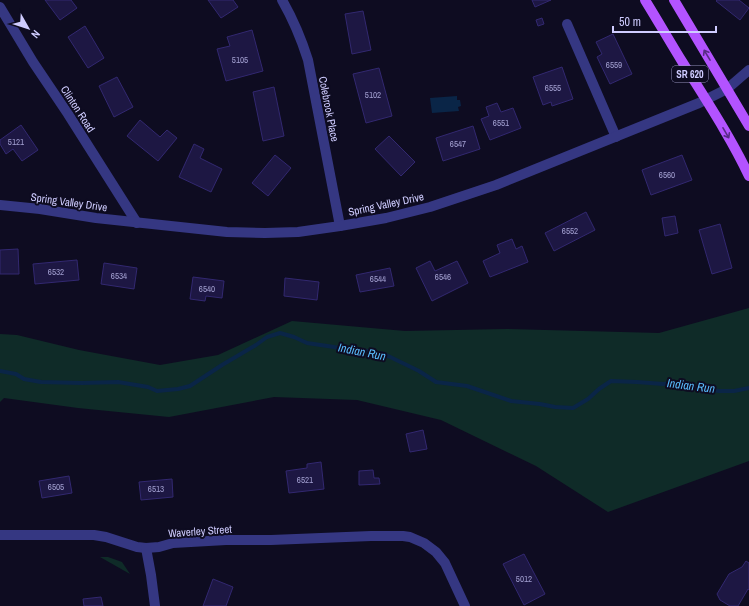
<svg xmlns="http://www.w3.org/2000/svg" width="749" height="606" viewBox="0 0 749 606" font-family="'Archivo Narrow',sans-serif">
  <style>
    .green { fill: #0f2b28 }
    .water { fill: #0a2547 }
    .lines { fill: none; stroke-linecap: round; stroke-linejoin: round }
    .stream { stroke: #0a2547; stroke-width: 4 }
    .building { fill: #1d1743; stroke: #322870 }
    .minor { stroke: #353782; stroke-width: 10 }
    .major { stroke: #b353ff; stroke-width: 10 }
    .oneway { stroke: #582c85 }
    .labels { text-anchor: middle; stroke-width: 4; stroke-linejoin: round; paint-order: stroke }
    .number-label { font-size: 9px; fill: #a29fd0 }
    .shield { fill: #0e0c21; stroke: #9592bc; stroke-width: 1 }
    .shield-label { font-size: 10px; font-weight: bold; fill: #cfccff }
    .street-label { font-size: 11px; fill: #cfccff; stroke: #0e0c21 }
    .water-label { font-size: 12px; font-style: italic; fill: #5abeff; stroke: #0e0c21 }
  </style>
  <rect width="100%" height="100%" fill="#0e0c21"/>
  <g class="green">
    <polygon points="749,308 749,461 608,512 536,466 441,420 357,400 274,397 169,417 78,408 4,398 0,402 0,334 17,335 79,350 160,365 218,355 292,321 405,331 506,329 659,333"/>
    <polygon points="100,557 108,557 122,562 130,574"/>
  </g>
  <polygon class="water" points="457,96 457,100 460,100 461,106 458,107 459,111 432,113 430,98"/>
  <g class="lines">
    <polyline class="stream" points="0,371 16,374 24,379 41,382 82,383 118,382 148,387 157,391 178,389 190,386 222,365 256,345 267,337 280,333 294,337 307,343 334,347 346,350 361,350 384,354 419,371 436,382 467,386 511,401 540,404 555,407 573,408 588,399 599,389 611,381 637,382 663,384 674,383 719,391 734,391 749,388"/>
  </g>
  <g class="building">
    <polygon points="45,0 71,0 77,8 60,20"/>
    <polygon points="208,0 233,0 238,7 221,18"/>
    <polygon points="532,0 551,0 535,7"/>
    <polygon points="717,0 739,0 749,8 740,20 716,1"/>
    <polygon points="363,11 371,50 352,54 345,14"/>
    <polygon points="542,18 544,24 538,26 536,20"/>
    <polygon points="85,26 104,58 88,68 68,37"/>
    <polygon points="252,30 263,71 226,81 217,49 230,46 227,37"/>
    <polygon points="613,34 632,74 610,84 597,57 602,54 596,42"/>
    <polygon points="562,67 573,99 552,106 551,102 543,105 533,77"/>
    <polygon points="379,68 392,116 366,123 353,74"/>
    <polygon points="117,77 133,107 114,117 99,86"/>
    <polygon points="274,87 284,136 263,141 253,92"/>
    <polygon points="497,103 501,112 513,108 521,128 490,140 481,119 489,116 486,107"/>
    <polygon points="140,120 160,137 167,130 177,138 158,161 127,136"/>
    <polygon points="21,125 38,150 22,161 13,149 6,154 0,144 0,140"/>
    <polygon points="473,126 480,149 443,161 436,138"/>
    <polygon points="389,136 415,162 401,176 375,149"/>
    <polygon points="194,144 204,149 200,158 222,169 211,192 179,177"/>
    <polygon points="275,155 291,168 268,196 252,183"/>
    <polygon points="682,155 692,180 651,195 642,170"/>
    <polygon points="586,212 595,230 554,251 545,233"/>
    <polygon points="675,216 678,233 665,236 662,218"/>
    <polygon points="720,224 732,268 712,274 699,230"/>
    <polygon points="512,239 516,249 522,246 528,262 490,277 483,261 500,253 497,245"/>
    <polygon points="18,249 19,274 0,274 0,250"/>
    <polygon points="77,260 79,280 35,284 33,264"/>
    <polygon points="430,261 435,271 457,261 468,283 432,301 416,268"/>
    <polygon points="104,263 137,268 134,289 101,284"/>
    <polygon points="390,268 394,286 360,292 356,275"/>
    <polygon points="193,277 224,281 222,298 206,296 205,301 190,299"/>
    <polygon points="285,278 319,282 317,300 284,296"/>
    <polygon points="423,430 427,449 410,452 406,434"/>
    <polygon points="321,462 324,489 289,493 286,471 307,468 307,464"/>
    <polygon points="373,470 374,478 379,478 380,484 359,485 359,471"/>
    <polygon points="69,476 72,493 42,498 39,481"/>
    <polygon points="172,479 173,497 141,500 139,482"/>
    <polygon points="524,554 545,594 524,605 503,564"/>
    <polygon points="746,561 749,563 749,590 748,589 738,606 730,606 720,600 717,594 729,574 742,567"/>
    <polygon points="213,579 233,587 226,606 203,606"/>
    <polygon points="101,597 103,606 84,606 83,599"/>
  </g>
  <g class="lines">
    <g class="minor">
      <path d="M282,0c11,19 19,38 26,60l32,166"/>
      <polyline points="0,7 33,62 68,114 137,223"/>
      <polyline points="567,24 616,137"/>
      <polyline points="0,205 40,209 96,218 227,232 265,233 298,232 340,226 386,218 430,207 496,185 699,103 727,89 749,70"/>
      <polyline points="0,535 94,535 106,537 137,547 146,548 159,547 173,543 226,540 271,540 371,536 403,536 410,537 424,543 436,552 445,563 465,606"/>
      <polyline points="146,548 151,575 155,606"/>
    </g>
    <g class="major">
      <path d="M645,0c13,21 25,42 38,63 23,37 47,73 66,113"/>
      <polyline points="674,0 749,126"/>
    </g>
  </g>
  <defs><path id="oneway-shaft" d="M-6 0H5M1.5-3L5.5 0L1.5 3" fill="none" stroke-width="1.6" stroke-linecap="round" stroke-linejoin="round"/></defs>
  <g class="oneway">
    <use href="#oneway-shaft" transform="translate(707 55) rotate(-121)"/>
    <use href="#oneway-shaft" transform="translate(726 133) rotate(60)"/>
  </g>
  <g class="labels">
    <g class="number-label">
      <text x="240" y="63">5105</text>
      <text x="614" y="68">6559</text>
      <text x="553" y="91">6555</text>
      <text x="373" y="98">5102</text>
      <text x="501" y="126">6551</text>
      <text x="16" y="145">5121</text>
      <text x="458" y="147">6547</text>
      <text x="667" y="178">6560</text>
      <text x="570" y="234">6552</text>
      <text x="56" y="275">6532</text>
      <text x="119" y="279">6534</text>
      <text x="443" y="280">6546</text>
      <text x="378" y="282">6544</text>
      <text x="207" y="292">6540</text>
      <text x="305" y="483">6521</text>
      <text x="56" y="490">6505</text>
      <text x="156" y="492">6513</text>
      <text x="524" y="582">5012</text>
    </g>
    <rect class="shield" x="672" y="66" width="36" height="16" rx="3"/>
    <g class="shield-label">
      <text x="690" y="78">SR 620</text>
    </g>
    <g class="street-label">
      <text transform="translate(78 109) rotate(57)" y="4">Clinton Road</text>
      <text transform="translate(329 109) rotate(79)" y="4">Colebrook Place</text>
      <text transform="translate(69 202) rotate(8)" y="4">Spring Valley Drive</text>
      <text transform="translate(386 204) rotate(-12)" y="4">Spring Valley Drive</text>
      <text transform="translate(200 531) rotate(-4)" y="4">Waverley Street</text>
    </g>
    <g class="water-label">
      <text transform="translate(362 352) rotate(11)" y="4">Indian Run</text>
      <text transform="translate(691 386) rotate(7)" y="4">Indian Run</text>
    </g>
  </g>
  <g transform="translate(28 28) rotate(129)" stroke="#0e0c21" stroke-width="3" paint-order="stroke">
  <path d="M0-3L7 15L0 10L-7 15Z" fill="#cfccff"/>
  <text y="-6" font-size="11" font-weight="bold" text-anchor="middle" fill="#cfccff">N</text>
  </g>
  <path d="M613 26v6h103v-6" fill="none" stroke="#cfccff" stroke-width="2"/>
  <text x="619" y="26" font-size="12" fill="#cfccff" stroke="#0e0c21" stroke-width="3" paint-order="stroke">50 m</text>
</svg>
